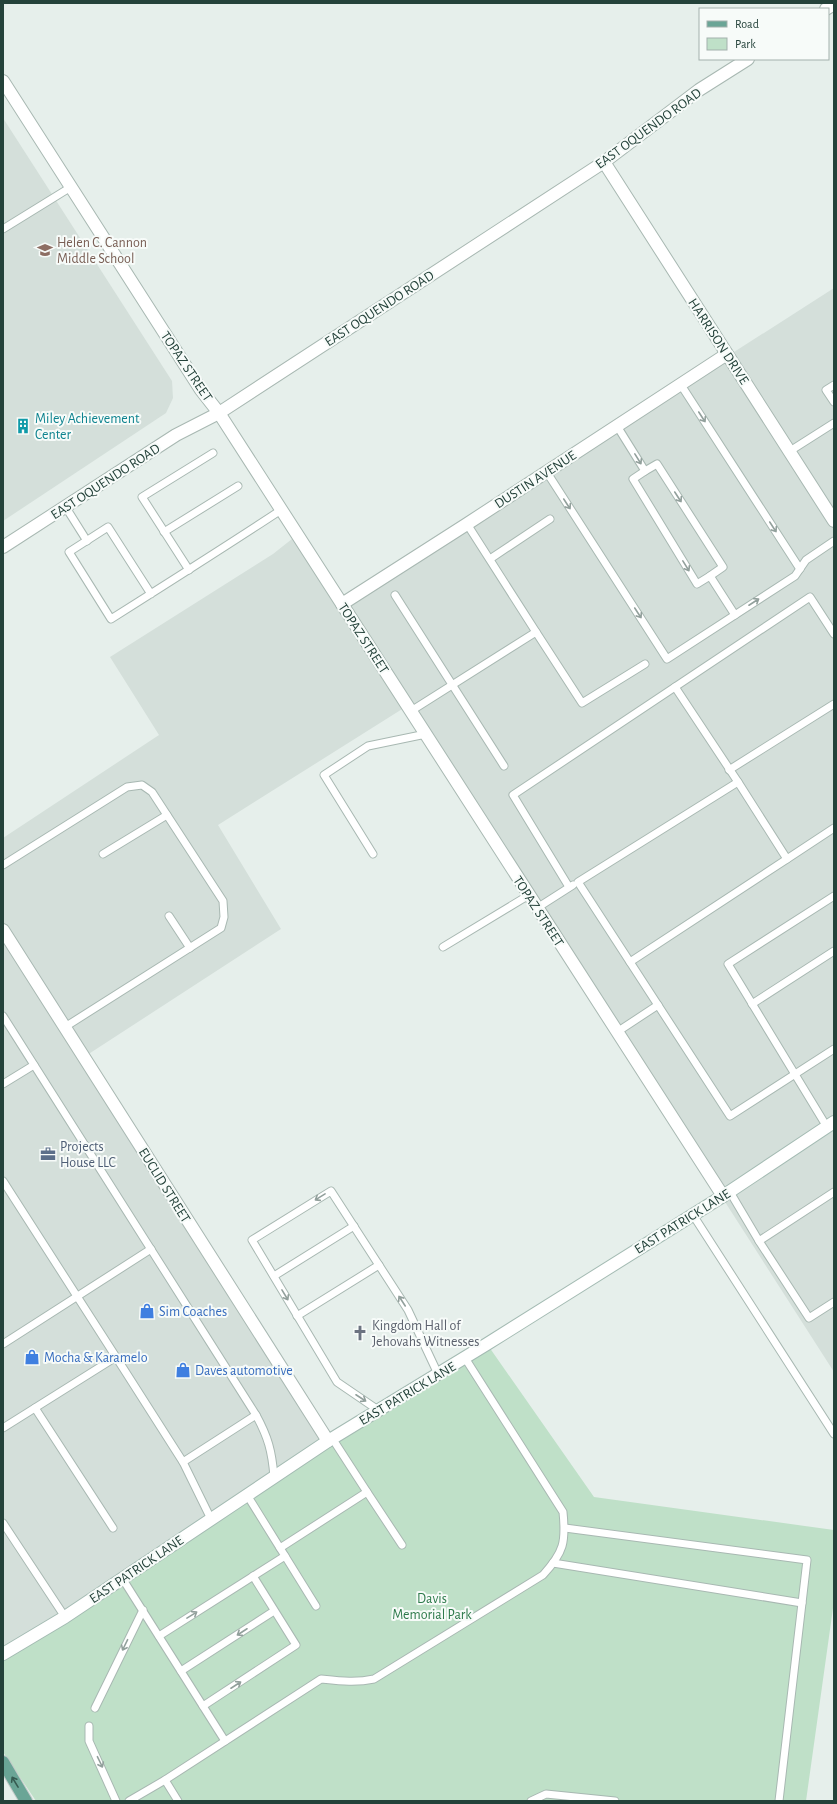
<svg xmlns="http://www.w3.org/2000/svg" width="837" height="1804" viewBox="0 0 837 1804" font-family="'Alegreya Sans',sans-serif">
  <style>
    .built { fill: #d4dfda }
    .green { fill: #bfe0c8 }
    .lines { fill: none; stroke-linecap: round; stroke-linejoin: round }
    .service-casing { stroke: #a8b8b2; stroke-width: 9 }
    .minor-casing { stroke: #a8b8b2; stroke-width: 14 }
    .secondary-casing { stroke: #a4bbb3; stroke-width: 14 }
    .primary-casing { stroke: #c2cac8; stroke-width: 14 }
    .service { stroke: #fff; stroke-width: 7 }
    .minor { stroke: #fff; stroke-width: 12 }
    .secondary { stroke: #fff; stroke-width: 12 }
    .primary { stroke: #6aa596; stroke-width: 12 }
    .oneway { stroke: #92a09c }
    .oneway2 { stroke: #365b51 }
    .labels { text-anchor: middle; stroke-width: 4; stroke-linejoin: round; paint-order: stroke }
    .street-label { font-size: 14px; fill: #24423a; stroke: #f7fbf9 }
    .education-label { font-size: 14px; fill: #785e54; stroke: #f7fbf9; text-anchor: start }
    .culture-label { font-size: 14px; fill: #0d838f; stroke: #f7fbf9; text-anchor: start }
    .service-label { font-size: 14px; fill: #4e5e75; stroke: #f7fbf9; text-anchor: start }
    .shop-label { font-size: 14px; fill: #366cbe; stroke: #f7fbf9; text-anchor: start }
    .worship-label { font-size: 14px; fill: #5b616d; stroke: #f7fbf9; text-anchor: start }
    .park-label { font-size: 14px; fill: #2d7a4b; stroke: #f7fbf9 }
  </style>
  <rect width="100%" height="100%" fill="#e6efeb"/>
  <g class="built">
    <polygon points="3,118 172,381 173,398 166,413 3,521"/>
    <polygon points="834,288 834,1372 407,706 218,825 281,929 84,1057 328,1441 3,1654 3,838 159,735 110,657 273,554 297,535 341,604"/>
  </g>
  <polygon class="green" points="487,1344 594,1497 834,1530 834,1601 806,1801 36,1801 3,1752 3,1654"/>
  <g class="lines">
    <g class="service-casing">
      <g id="service">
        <polyline points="3,229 71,187"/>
        <polyline points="681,385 800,569"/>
        <polyline points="834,385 826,390 834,402"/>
        <polyline points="617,426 645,471 633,479 697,584 710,576 735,615"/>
        <polyline points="790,451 834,423"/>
        <polyline points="546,471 667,659 795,576 806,560 834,541"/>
        <polyline points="645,471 657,464 723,567 710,576"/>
        <polyline points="65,506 87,541"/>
        <polyline points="467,524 536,632"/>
        <polyline points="164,532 238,486"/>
        <polyline points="490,559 550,519"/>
        <polyline points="189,570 142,497 213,453"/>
        <path d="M151,594l-43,-67 -39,25 42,67c57,-36 114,-72 170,-109"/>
        <polyline points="395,595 504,766"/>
        <polyline points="675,687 738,782 578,882 730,1116 834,1049"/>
        <polyline points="411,711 536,632 582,703 645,664"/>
        <polyline points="729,770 834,704"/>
        <polyline points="738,782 787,859 834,828"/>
        <polyline points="103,854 167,815"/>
        <polyline points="373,854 324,775 368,746 426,734"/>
        <polyline points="3,865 127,787 142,785 152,792 223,901 224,917 221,928 65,1027"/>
        <polyline points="569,887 513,795 810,597 834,634"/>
        <polyline points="537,908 573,885"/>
        <polyline points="169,916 190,948"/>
        <polyline points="443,947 529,895"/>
        <polyline points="630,962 787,859"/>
        <polyline points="752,1004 834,951"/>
        <polyline points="3,1016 256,1415"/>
        <polyline points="617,1032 658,1005"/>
        <polyline points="3,1084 34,1065"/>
        <polyline points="827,1127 728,964 834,896"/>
        <polyline points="3,1181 116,1357"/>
        <polyline points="730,1192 759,1241"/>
        <polyline points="834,1192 759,1241 809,1318 834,1302"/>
        <polyline points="693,1215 834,1434"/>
        <polyline points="274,1276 354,1226"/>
        <polyline points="297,1316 379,1265"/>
        <polyline points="3,1344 151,1249"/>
        <polyline points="35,1408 113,1528"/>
        <polyline points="378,1410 337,1382 252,1240 331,1191 408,1310 438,1374"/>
        <polyline points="3,1428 116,1357 183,1462 211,1519"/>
        <polyline points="332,1438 367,1492"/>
        <path d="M183,1462l73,-47c12,22 16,36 18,62"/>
        <polyline points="247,1495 280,1548"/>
        <polyline points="3,1523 65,1617"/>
        <polyline points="565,1528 807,1560 779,1801"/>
        <polyline points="285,1556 316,1606"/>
        <polyline points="553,1563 802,1603"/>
        <polyline points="122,1578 225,1741"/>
        <polyline points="159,1636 285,1556 280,1548 367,1492 402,1545"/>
        <polyline points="181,1671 274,1611"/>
        <polyline points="203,1706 296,1645 253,1576"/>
        <polyline points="95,1708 143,1610"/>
        <polyline points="89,1726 89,1741 116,1801"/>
        <polyline points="165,1780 178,1801"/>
        <path d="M129,1801l36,-21 156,-101c19,2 35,4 53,0l169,-104c21,-23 23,-33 20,-63l-98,-154"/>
        <polyline points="531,1801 546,1794 615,1801"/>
      </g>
    </g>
    <g class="minor-casing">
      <g id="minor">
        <polyline points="826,9 834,4"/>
        <polyline points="3,81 201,390 219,413 723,1196"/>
        <polyline points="604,162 834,521"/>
        <polyline points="3,547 176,435 219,413 604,162 699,90 748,59"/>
        <polyline points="342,604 467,524 727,354"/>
        <polyline points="3,930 328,1441"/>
      </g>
    </g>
    <g class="secondary-casing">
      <polyline id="secondary" points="3,1654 65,1617 328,1441 487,1344 723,1196 834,1122"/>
    </g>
    <g class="primary-casing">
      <polyline id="primary" points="3,1762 26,1801"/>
    </g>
    <use href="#service" class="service"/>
    <use href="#minor" class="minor"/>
    <use href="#secondary" class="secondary"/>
    <use href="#primary" class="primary"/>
  </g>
  <defs><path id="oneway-shaft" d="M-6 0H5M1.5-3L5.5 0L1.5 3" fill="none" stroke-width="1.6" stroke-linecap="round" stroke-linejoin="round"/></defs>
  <g class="oneway">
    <use href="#oneway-shaft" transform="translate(702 417) rotate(57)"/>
    <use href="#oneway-shaft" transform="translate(638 459) rotate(58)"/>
    <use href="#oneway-shaft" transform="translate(678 497) rotate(57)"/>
    <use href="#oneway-shaft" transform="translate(567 504) rotate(57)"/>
    <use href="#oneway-shaft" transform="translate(773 527) rotate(57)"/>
    <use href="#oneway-shaft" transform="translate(686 566) rotate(58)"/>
    <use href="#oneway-shaft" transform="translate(754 602) rotate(-33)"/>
    <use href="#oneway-shaft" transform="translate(638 613) rotate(57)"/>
    <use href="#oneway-shaft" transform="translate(320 1197) rotate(148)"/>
    <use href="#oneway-shaft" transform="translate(285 1295) rotate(59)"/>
    <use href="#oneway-shaft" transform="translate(402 1301) rotate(-123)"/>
    <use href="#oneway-shaft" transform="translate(361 1398) rotate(33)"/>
    <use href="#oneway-shaft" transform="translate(192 1615) rotate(-32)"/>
    <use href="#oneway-shaft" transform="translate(242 1632) rotate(147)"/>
    <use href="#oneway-shaft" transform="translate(125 1645) rotate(116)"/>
    <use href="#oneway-shaft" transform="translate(236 1685) rotate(-33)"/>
    <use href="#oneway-shaft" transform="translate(100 1762) rotate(64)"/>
  </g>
  <use class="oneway2" href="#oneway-shaft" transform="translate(15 1782) rotate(-121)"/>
  <defs>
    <g id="school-bare" transform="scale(1.2)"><path d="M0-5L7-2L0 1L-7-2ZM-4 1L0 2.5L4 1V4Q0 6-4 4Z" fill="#8d6e63" stroke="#f7fbf9" stroke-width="2.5" paint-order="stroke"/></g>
    <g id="building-bare" transform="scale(1.2)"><path d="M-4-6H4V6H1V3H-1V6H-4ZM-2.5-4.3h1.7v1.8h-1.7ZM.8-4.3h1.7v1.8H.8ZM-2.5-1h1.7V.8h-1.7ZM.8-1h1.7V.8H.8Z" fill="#0f9aa8" stroke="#f7fbf9" stroke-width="2.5" paint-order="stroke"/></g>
    <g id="office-bare" transform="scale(1.2)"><path d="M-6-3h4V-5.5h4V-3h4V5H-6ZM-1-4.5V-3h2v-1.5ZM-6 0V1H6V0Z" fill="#5c6f8a" stroke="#f7fbf9" stroke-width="2.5" paint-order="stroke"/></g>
    <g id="shop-bare" transform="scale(1.2)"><path d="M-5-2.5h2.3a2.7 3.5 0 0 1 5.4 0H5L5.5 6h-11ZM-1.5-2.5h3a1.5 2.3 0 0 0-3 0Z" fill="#3f7fe0" stroke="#f7fbf9" stroke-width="2.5" paint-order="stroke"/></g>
    <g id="church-bare" transform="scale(1.2)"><path d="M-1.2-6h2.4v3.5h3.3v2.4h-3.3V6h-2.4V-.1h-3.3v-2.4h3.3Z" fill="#6b7280" stroke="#f7fbf9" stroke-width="2.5" paint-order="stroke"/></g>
  </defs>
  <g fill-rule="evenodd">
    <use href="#school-bare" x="45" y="250"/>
    <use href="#building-bare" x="23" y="426"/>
    <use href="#office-bare" x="48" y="1154"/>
    <use href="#shop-bare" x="147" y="1311"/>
    <use href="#church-bare" x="360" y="1333"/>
    <use href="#shop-bare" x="32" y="1357"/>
    <use href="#shop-bare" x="183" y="1370"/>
  </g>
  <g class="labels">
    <g class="street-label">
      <text transform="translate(648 128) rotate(-36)" y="5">EAST OQUENDO ROAD</text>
      <text transform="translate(379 308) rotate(-33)" y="5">EAST OQUENDO ROAD</text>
      <text transform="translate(719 341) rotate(57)" y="5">HARRISON DRIVE</text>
      <text transform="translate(187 366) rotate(56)" y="5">TOPAZ STREET</text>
      <text transform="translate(535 479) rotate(-33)" y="5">DUSTIN AVENUE</text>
      <text transform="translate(105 481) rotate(-33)" y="5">EAST OQUENDO ROAD</text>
      <text transform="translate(364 638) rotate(57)" y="5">TOPAZ STREET</text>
      <text transform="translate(539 911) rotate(57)" y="5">TOPAZ STREET</text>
      <text transform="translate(165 1185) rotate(58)" y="5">EUCLID STREET</text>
      <text transform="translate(682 1221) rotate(-32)" y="5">EAST PATRICK LANE</text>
      <text transform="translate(407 1393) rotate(-31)" y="5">EAST PATRICK LANE</text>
      <text transform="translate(136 1569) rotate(-34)" y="5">EAST PATRICK LANE</text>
    </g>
    <g class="education-label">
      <text x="57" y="247">Helen C. Cannon<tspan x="57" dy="16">Middle School</tspan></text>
    </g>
    <g class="culture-label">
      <text x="35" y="423">Miley Achievement<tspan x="35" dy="16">Center</tspan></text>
    </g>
    <g class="service-label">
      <text x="60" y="1151">Projects<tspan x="60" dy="16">House LLC</tspan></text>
    </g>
    <g class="shop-label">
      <text x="159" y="1316">Sim Coaches</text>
      <text x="44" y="1362">Mocha &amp; Karamelo</text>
      <text x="195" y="1375">Daves automotive</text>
    </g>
    <g class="worship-label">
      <text x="372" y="1330">Kingdom Hall of<tspan x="372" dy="16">Jehovahs Witnesses</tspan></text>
    </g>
    <g class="park-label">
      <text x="432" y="1603">Davis<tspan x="432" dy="16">Memorial Park</tspan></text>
    </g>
  </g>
  <rect width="837" height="1804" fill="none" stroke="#24423a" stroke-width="8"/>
  <rect x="699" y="8" width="130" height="52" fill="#f7fbf9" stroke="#a3b1ad"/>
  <rect x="707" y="21" width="20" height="6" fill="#6aa596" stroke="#a3b1ad"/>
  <text x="735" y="28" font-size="12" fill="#24423a">Road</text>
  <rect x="707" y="38" width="20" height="12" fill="#bfe0c8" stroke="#a3b1ad"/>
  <text x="735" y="48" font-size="12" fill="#24423a">Park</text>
</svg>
